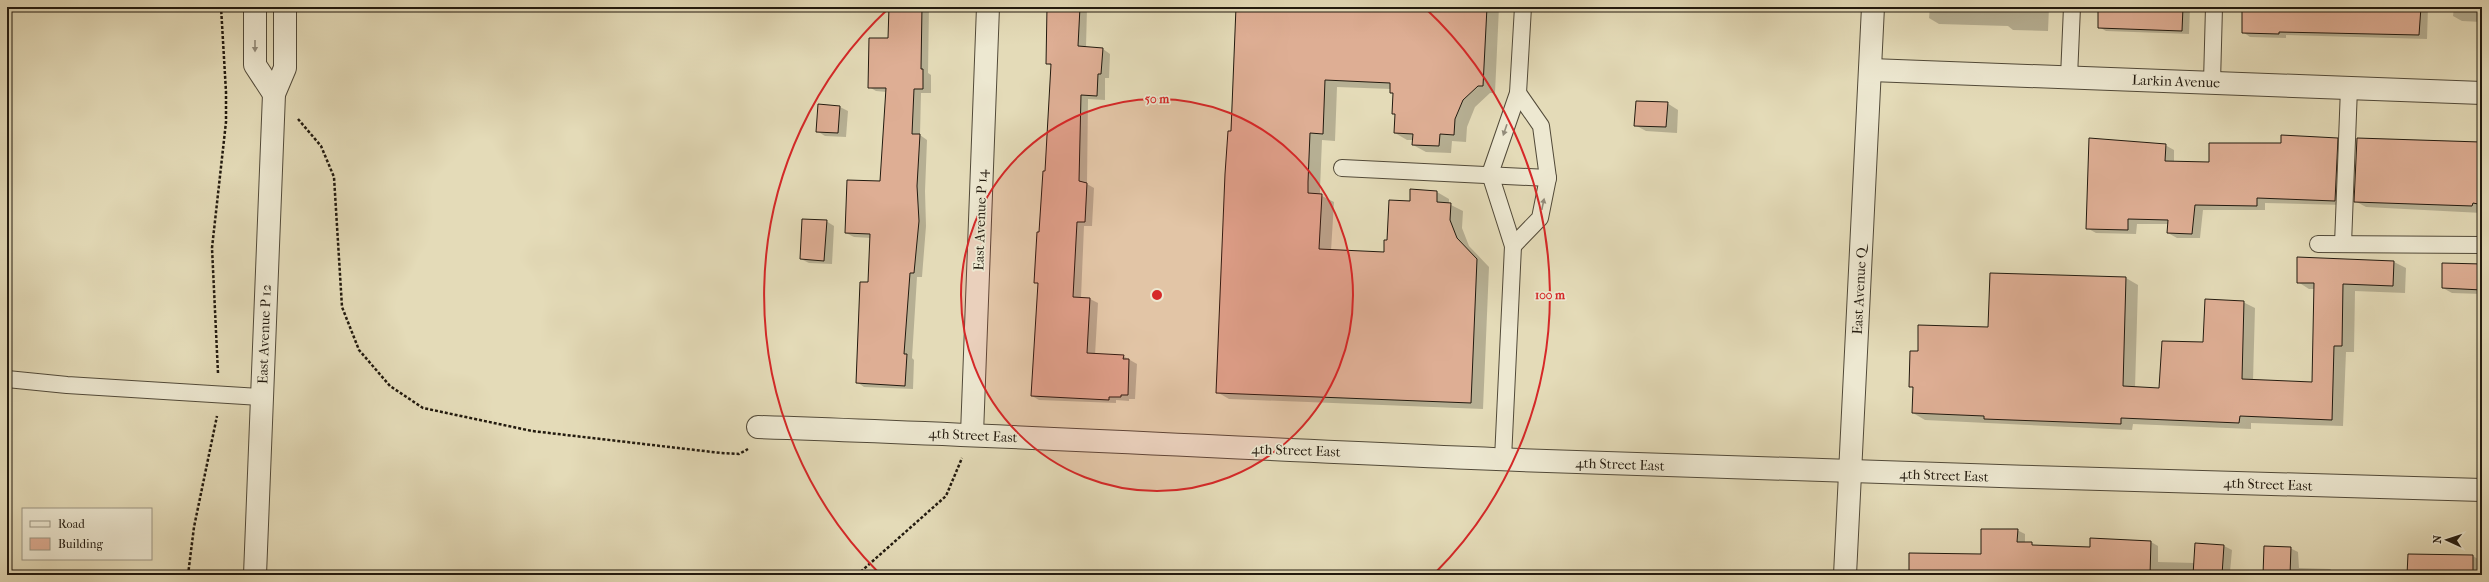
<svg xmlns="http://www.w3.org/2000/svg" width="2489" height="582" viewBox="0 0 2489 582" font-family="'IM FELL French Canon',serif">
  <style>
    .shadow { fill: #0003 }
    .building { fill: #deae94; stroke: #221a0f }
    .lines { fill: none; stroke-linecap: round; stroke-linejoin: round }
    .service-casing { stroke: #524a39; stroke-width: 18 }
    .minor-casing { stroke: #524a39; stroke-width: 24 }
    .tertiary-casing { stroke: #524a39; stroke-width: 24 }
    .path { stroke: #221a0f; stroke-width: 2.5; stroke-dasharray: 3 2; stroke-linecap: butt }
    .service { stroke: #ede8d1; stroke-width: 16 }
    .minor { stroke: #ede8d1; stroke-width: 22 }
    .tertiary { stroke: #ede8d1; stroke-width: 22 }
    .oneway { fill: #928b7a }
    .ring { fill: none; stroke: #d62828; stroke-width: 2 }
    .labels { text-anchor: middle; stroke-width: 3.5; stroke-linejoin: round; paint-order: stroke }
    .street-label { font-size: 14px; fill: #221a0f; stroke: #ede8d1 }
    .centre { fill: #d62828; stroke: #ede8d1; stroke-width: 2 }
    .ring-label { font-size: 12px; text-anchor: middle; font-weight: bold; fill: #d62828; stroke: #ede8d1; stroke-width: 3.5; stroke-linejoin: round; paint-order: stroke }
  </style>
  <rect width="100%" height="100%" fill="#e4dbb8"/>
  <filter id="stains"><feTurbulence type="fractalNoise" baseFrequency=".005" numOctaves="4"/><feColorMatrix values="0 0 0 0 .2 0 0 0 0 .09 0 0 0 0 .02 0 0 0 .5 -.17"/></filter>
  <radialGradient id="worn" r=".72"><stop offset=".6" stop-color="#630" stop-opacity="0"/><stop offset="1" stop-color="#630" stop-opacity=".3"/></radialGradient>
  <g class="shadow">
    <polygon points="891,7 929,7 928,73 931,75 931,93 921,93 920,135 927,140 925,191 926,226 922,277 917,277 912,358 914,360 913,389 864,387 857,382 869,283 871,238 854,237 846,233 881,182 887,92 876,91 869,87 889,39"/>
    <polygon points="1048,7 1087,7 1086,48 1103,49 1110,54 1109,78 1105,78 1105,100 1088,99 1087,184 1094,188 1092,226 1084,226 1081,298 1090,299 1098,303 1095,355 1123,356 1137,364 1135,399 1129,399 1129,401 1116,400 1116,403 1039,400 1032,396 1039,284 1035,282 1046,172 1052,66 1047,63"/>
    <polygon points="1237,7 1499,7 1495,93 1490,93 1475,107 1467,127 1466,142 1452,141 1451,153 1426,152 1413,145 1414,140 1407,140 1395,133 1396,115 1393,113 1394,94 1391,89 1337,87 1335,141 1322,140 1320,189 1320,195 1334,202 1331,251 1385,253 1388,241 1411,202 1437,192 1449,199 1449,204 1463,211 1462,228 1469,246 1489,267 1483,409 1229,399 1217,392"/>
    <polygon points="1930,7 2049,7 2048,31 2013,30 2008,26 1939,24 1929,18"/>
    <polygon points="2099,7 2190,7 2189,34 2106,31 2099,27"/>
    <polygon points="2243,7 2428,7 2427,39 2286,35 2286,38 2250,37 2243,32"/>
    <polygon points="2454,7 2482,7 2482,22 2462,21 2453,16"/>
    <polygon points="1667,103 1678,110 1677,133 1646,131 1635,125"/>
    <polygon points="819,105 840,107 848,111 846,137 825,136 817,131"/>
    <polygon points="2337,139 2346,143 2343,205 2265,203 2265,210 2203,210 2200,238 2177,238 2168,233 2169,224 2137,224 2136,234 2096,233 2087,228 2165,145 2174,150 2174,162 2210,163 2282,144"/>
    <polygon points="2358,139 2482,143 2482,213 2366,207 2355,201"/>
    <polygon points="826,221 834,226 832,264 809,263 801,259"/>
    <polygon points="2394,262 2406,268 2405,293 2355,291 2354,352 2346,352 2343,426 2251,423 2251,429 2133,424 2132,430 1925,420 1913,413 1914,388 1910,386 1919,352 1989,328 1991,274 2126,278 2138,285 2135,388 2160,389 2243,302 2255,308 2253,381 2313,383 2315,289 2309,289 2298,282"/>
    <polygon points="2482,265 2482,294 2452,293 2443,288"/>
    <polygon points="2017,530 2025,534 2025,543 2036,546 2091,548 2151,542 2158,546 2158,562 2195,563 2196,544 2224,546 2232,550 2230,572 2264,574 2290,548 2298,552 2299,568 2330,569 2337,575 1910,575 1982,555"/>
    <polygon points="2473,556 2481,561 2482,575 2408,575"/>
  </g>
  <g class="building">
    <polygon points="889,7 922,7 921,69 923,69 923,89 914,89 912,134 920,134 917,186 919,221 914,273 910,273 904,354 907,354 905,386 856,383 860,282 868,282 870,234 845,233 847,180 880,181 886,88 868,88 869,38 888,38"/>
    <polygon points="1047,7 1080,7 1078,46 1103,48 1101,74 1098,74 1097,96 1081,95 1079,181 1087,183 1085,222 1077,222 1073,297 1090,298 1087,353 1124,355 1123,359 1129,359 1128,395 1121,395 1121,397 1109,397 1109,400 1031,396 1038,283 1034,283 1037,232 1039,232 1043,171 1045,171 1051,64 1046,64"/>
    <polygon points="1236,7 1487,7 1483,86 1478,86 1463,100 1455,119 1454,135 1440,134 1439,146 1412,145 1413,134 1394,133 1395,114 1392,114 1393,93 1390,93 1390,83 1325,80 1323,134 1310,133 1308,182 1308,193 1322,194 1319,249 1384,252 1384,240 1387,240 1389,200 1410,201 1410,189 1437,191 1437,202 1451,203 1450,220 1457,238 1477,259 1471,403 1216,393 1225,174 1228,131 1231,131"/>
    <polygon points="2098,7 2183,7 2182,31 2098,28"/>
    <polygon points="2242,7 2421,7 2419,35 2279,32 2279,34 2242,33"/>
    <polygon points="1636,101 1668,102 1666,127 1634,126"/>
    <polygon points="818,104 840,106 838,133 816,132"/>
    <polygon points="2281,135 2338,138 2335,201 2257,198 2257,206 2195,205 2192,234 2167,233 2168,220 2128,219 2128,230 2086,229 2089,138 2166,144 2165,161 2209,162 2209,143 2281,143"/>
    <polygon points="2357,138 2480,142 2478,204 2473,203 2472,206 2354,202"/>
    <polygon points="802,219 827,220 824,261 800,259"/>
    <polygon points="2297,257 2394,261 2393,286 2343,284 2342,346 2334,346 2332,420 2240,416 2239,423 2121,418 2121,424 1984,419 1984,416 1912,413 1913,387 1909,387 1910,351 1918,351 1918,325 1988,327 1990,273 2126,277 2123,386 2159,388 2162,341 2203,342 2205,299 2244,301 2242,379 2312,382 2314,283 2297,283"/>
    <polygon points="2442,263 2482,264 2482,290 2442,288"/>
    <polygon points="1981,529 2018,529 2017,542 2032,542 2032,545 2090,547 2090,538 2151,541 2150,575 1909,575 1909,553 1981,554"/>
    <polygon points="2195,543 2224,545 2222,575 2193,575"/>
    <polygon points="2264,546 2291,547 2290,575 2263,575"/>
    <polygon points="2408,554 2473,555 2473,575 2407,575"/>
  </g>
  <g class="lines">
    <g class="service-casing">
      <g id="service">
        <polyline points="2069,77 2072,7"/>
        <polyline points="2212,82 2214,7"/>
        <polyline points="1342,168 1548,178"/>
        <polyline points="2318,244 2482,245"/>
        <polyline points="2343,244 2349,88"/>
        <polyline points="1513,246 1540,218 1548,178 1541,126 1518,93"/>
        <polyline points="7,379 67,385 261,397"/>
        <polyline points="1503,459 1513,246 1490,174 1518,93 1523,7"/>
      </g>
    </g>
    <g class="minor-casing">
      <g id="minor">
        <polyline points="255,7 255,65 274,94"/>
        <polyline points="1871,70 2482,93"/>
        <path d="M758,427c254,8 508,23 762,33 321,12 641,21 962,30"/>
        <polyline points="972,434 988,7"/>
        <polyline points="255,575 274,94 285,68 285,7"/>
      </g>
    </g>
    <g class="tertiary-casing">
      <polyline id="tertiary" points="1845,575 1873,7"/>
    </g>
    <g class="path">
      <polyline points="298,119 321,146 334,177 342,307 359,350 390,386 423,408 532,431 721,453 739,454 748,449"/>
      <polyline points="218,373 212,248 226,122 226,92 221,7"/>
      <polyline points="188,575 194,527 217,416"/>
      <polyline points="857,575 946,496 962,458"/>
    </g>
    <use href="#service" class="service"/>
    <use href="#minor" class="minor"/>
    <use href="#tertiary" class="tertiary"/>
  </g>
  <defs><path id="oneway-solid" d="M-6-.8H1V-3.2L6.5 0L1 3.2V.8H-6Z"/></defs>
  <g class="oneway">
    <use href="#oneway-solid" transform="translate(255 46) rotate(90)"/>
    <use href="#oneway-solid" transform="translate(1505 130) rotate(109)"/>
    <use href="#oneway-solid" transform="translate(1543 204) rotate(-78)"/>
  </g>
  <circle cx="1157" cy="295" r="196" fill="#d62828" fill-opacity=".12"/>
  <g class="ring">
    <circle cx="1157" cy="295" r="196"/>
    <path d="M879 573A393 393 0 0 1 889 8M1425 8A393 393 0 0 1 1435 573"/>
  </g>
  <g class="labels">
    <g class="street-label">
      <text transform="translate(2176 81) rotate(2)" y="5">Larkin Avenue</text>
      <text transform="translate(980 220) rotate(-88)" y="5">East Avenue P 14</text>
      <text transform="translate(1859 291) rotate(-87)" y="5">East Avenue Q</text>
      <text transform="translate(264 334) rotate(-88)" y="5">East Avenue P 12</text>
      <text transform="translate(973 435) rotate(3)" y="5">4th Street East</text>
      <text transform="translate(1296 450) rotate(2)" y="5">4th Street East</text>
      <text transform="translate(1620 464) rotate(2)" y="5">4th Street East</text>
      <text transform="translate(1944 475) rotate(2)" y="5">4th Street East</text>
      <text transform="translate(2268 484) rotate(2)" y="5">4th Street East</text>
    </g>
  </g>
  <circle cx="1157" cy="295" r="6" class="centre"/>
  <g class="ring-label">
    <text x="1157" y="103">50 m</text>
    <text x="1550" y="299">100 m</text>
  </g>
  <rect width="2489" height="582" fill="none" stroke="#e4dbb8" stroke-width="24"/>
  <rect x="8" y="8" width="2473" height="566" fill="none" stroke="#221a0f" stroke-width="2"/>
  <rect x="12" y="12" width="2465" height="558" fill="none" stroke="#221a0f"/>
  <rect x="22" y="508" width="130" height="52" fill="#ede8d1" stroke="#9c9683"/>
  <rect x="30" y="521" width="20" height="6" fill="#ede8d1" stroke="#9c9683"/>
  <text x="58" y="528" font-size="12" fill="#221a0f">Road</text>
  <rect x="30" y="538" width="20" height="12" fill="#deae94" stroke="#9c9683"/>
  <text x="58" y="548" font-size="12" fill="#221a0f">Building</text>
  <g transform="translate(2447 540) rotate(273)" stroke="#ede8d1" stroke-width="3" paint-order="stroke">
  <path d="M0-3L7 15L0 10L-7 15Z" fill="#221a0f"/>
  <text y="-6" font-size="11" font-weight="bold" text-anchor="middle" fill="#221a0f">N</text>
  </g>
  <rect width="100%" height="100%" filter="url(#stains)"/>
  <rect width="100%" height="100%" fill="url(#worn)"/>
</svg>
